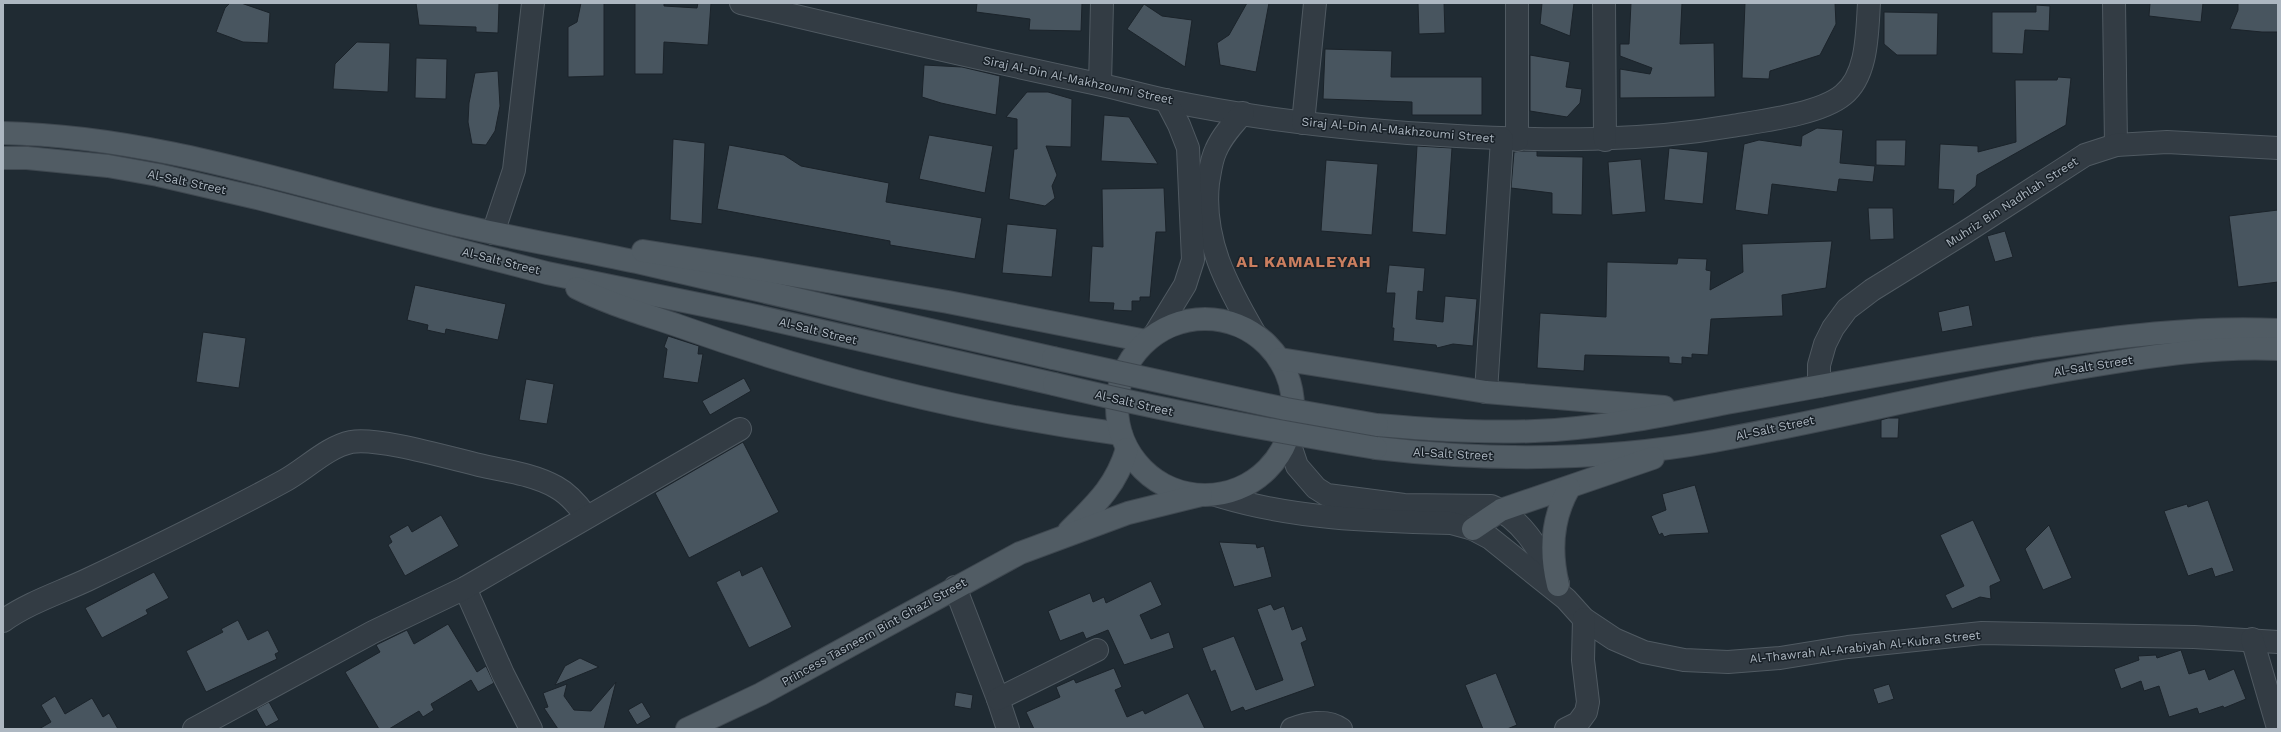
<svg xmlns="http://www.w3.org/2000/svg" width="2281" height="732" viewBox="0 0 2281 732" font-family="'Work Sans',sans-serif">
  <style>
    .building { fill: #48555f; stroke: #1b232a }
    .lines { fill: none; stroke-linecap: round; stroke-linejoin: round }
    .minor-casing { stroke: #505a62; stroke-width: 24 }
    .major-casing { stroke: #3f4850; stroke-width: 24 }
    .minor { stroke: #333c44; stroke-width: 22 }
    .major { stroke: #515c64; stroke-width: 22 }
    .major-bridge-casing { stroke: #3f4850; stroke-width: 24; stroke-linecap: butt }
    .major-bridge { stroke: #515c64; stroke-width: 22 }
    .labels { text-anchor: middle; stroke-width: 3; stroke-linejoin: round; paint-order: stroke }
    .street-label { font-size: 12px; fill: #adb7c1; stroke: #192128 }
    .district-label { font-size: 16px; font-weight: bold; letter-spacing: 1px; fill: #ca7e5f; stroke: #192128 }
  </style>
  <rect width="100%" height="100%" fill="#202b33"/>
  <g class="building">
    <polygon points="230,3 241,3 270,13 268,43 243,42 216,32 225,8"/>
    <polygon points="416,3 499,3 498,33 476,32 476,27 419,25"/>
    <polygon points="581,3 604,3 604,76 568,77 568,27 577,22"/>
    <polygon points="635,3 664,3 664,6 697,8 698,3 711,3 708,45 664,42 663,74 635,74"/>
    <polygon points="977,3 1082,3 1081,31 1029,30 1030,19 976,12"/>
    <polygon points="1247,3 1269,3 1256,72 1220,65 1217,43 1229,35"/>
    <polygon points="1418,3 1444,3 1445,33 1419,34"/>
    <polygon points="1542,3 1574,3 1570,36 1540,24"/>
    <polygon points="1631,3 1682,3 1680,44 1714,43 1715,97 1620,98 1620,69 1650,74 1652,68 1620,56 1620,44 1629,44"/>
    <polygon points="1745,3 1835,3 1836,24 1820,55 1770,71 1769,79 1742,78"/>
    <polygon points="2150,3 2203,3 2201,22 2149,16"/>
    <polygon points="2238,3 2278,3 2278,32 2262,32 2230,29 2238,10"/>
    <polygon points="1144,4 1162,16 1192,20 1185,67 1127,29"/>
    <polygon points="2036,5 2050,6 2049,31 2025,30 2023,54 1992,53 1992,12 2036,12"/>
    <polygon points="1884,12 1938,13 1937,55 1897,55 1884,44"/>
    <polygon points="357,42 390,43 388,92 333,89 335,64"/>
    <polygon points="1325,49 1392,51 1391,77 1482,77 1482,115 1412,115 1412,102 1323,99"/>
    <polygon points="1530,55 1570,62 1566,87 1582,89 1580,103 1567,117 1530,111"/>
    <polygon points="416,58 447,59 446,99 415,98"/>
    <polygon points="924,65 962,67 1000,76 996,115 941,103 922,97"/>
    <polygon points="498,71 500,106 495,131 486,145 472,144 468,122 469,103 475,73"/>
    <polygon points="2058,77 2071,78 2066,125 1977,175 1976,186 1953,205 1954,190 1938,189 1940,144 1978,146 1978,152 2016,142 2015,80 2057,80"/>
    <polygon points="1027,92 1048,92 1072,99 1071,147 1046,146 1057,175 1052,186 1055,198 1045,206 1009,199 1014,149 1017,149 1017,119 1006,117"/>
    <polygon points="1104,115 1129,117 1158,164 1101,161"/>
    <polygon points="1817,128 1843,130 1840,163 1875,166 1873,182 1839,179 1837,192 1772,184 1768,215 1735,210 1744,144 1759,140 1801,146 1802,136"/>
    <polygon points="929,135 993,146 985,193 919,179"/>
    <polygon points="673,139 705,143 702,224 670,220"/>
    <polygon points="1876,140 1906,140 1905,166 1876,165"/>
    <polygon points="729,145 784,155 801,166 889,183 886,202 982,218 975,259 890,245 890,241 717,209"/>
    <polygon points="1417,146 1452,148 1446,235 1412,232"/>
    <polygon points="1669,148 1708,152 1703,204 1664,200"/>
    <polygon points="1522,151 1537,151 1537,156 1583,157 1582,215 1552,214 1552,193 1511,188 1514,152"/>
    <polygon points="1641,159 1646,212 1612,215 1608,162"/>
    <polygon points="1326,160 1378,164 1372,235 1321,231"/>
    <polygon points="1164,188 1166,232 1156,232 1150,297 1140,297 1140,301 1132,301 1132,311 1113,310 1114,303 1089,302 1092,246 1103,247 1102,189"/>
    <polygon points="1868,208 1893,208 1894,239 1870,240"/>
    <polygon points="2278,210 2278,282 2238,287 2229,216"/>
    <polygon points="1007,224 1057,229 1052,277 1002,273"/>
    <polygon points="2005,231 2013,257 1995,262 1987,236"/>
    <polygon points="1832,241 1826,288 1782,295 1783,316 1711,319 1708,355 1692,354 1692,358 1682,357 1682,364 1669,363 1669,357 1585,355 1584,371 1537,368 1540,313 1606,317 1607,262 1677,264 1678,258 1707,259 1706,270 1711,271 1710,290 1743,272 1742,244"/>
    <polygon points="1389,265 1425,268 1423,292 1418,291 1416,319 1443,322 1445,296 1477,299 1473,346 1453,344 1437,348 1436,345 1393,341 1394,328 1392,328 1395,293 1386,293"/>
    <polygon points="415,285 506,304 498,340 446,329 445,334 427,330 428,325 407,320"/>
    <polygon points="1969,305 1973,326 1942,332 1938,312"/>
    <polygon points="203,332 246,338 239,388 196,382"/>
    <polygon points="668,336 699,346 698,354 703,354 698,383 663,378 667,349 664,347"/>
    <polygon points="744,378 751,391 710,415 702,401"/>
    <polygon points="526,379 554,384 547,424 519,420"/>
    <polygon points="1888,418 1899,418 1898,438 1881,438 1881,420"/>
    <polygon points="743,442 779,512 689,558 655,493"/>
    <polygon points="1695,485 1709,533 1670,535 1664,537 1662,533 1659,535 1651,516 1666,510 1662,494"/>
    <polygon points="2208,500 2234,571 2215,577 2212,568 2188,576 2164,511 2187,504 2188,507"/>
    <polygon points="441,515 459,546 405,576 388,545 392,542 389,536 408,525 412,532"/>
    <polygon points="1973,520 2001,581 1990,586 1991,599 1980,597 1952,609 1945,595 1964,586 1940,535"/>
    <polygon points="2049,525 2072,578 2043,590 2025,549"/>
    <polygon points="1219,542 1256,544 1257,548 1264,546 1272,577 1234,587"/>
    <polygon points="762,566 792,627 749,648 716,582 740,570 742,576"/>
    <polygon points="154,572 169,598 146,610 148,614 102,638 85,608"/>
    <polygon points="1151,581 1162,605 1140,615 1151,639 1169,632 1174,648 1124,665 1108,630 1086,639 1083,632 1060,641 1048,611 1090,593 1093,602 1104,597 1106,603"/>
    <polygon points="1271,604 1274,610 1284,606 1292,630 1302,626 1307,640 1301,643 1315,686 1245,711 1243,707 1231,712 1215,670 1211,672 1202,648 1234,636 1256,690 1283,680 1257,609"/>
    <polygon points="238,620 248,640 268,630 279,652 275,654 277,659 206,692 186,651 223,632 221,629"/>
    <polygon points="448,624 477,672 486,666 494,683 478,692 471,680 431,704 434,710 423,717 419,711 389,729 379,729 345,672 380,652 376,645 407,630 414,644"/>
    <polygon points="2181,650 2189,674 2205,669 2209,680 2234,669 2246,699 2224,708 2223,706 2199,714 2197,708 2169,717 2159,686 2144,691 2141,681 2121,689 2114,669 2139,660 2138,656 2156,655 2157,658"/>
    <polygon points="580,658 599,667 555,685 565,666"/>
    <polygon points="1114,668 1122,687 1115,690 1127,717 1143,710 1145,714 1188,693 1205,729 1034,729 1026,712 1060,697 1056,687 1074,679 1076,683"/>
    <polygon points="1496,673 1517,725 1507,729 1483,729 1465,685"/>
    <polygon points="616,682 604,729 558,729 544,708 548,707 543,693 567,684 564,696 574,710 591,711"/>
    <polygon points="1889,684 1894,699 1878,704 1873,689"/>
    <polygon points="956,692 973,695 971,709 954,706"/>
    <polygon points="55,696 65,714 92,698 103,717 109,713 118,729 39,729 51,722 41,705"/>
    <polygon points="269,702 279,720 266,727 256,709"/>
    <polygon points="642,702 651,717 637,725 628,710"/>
  </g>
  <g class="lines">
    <g class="minor-casing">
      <g id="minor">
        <path d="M741,3c117,28 234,55 352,80 24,5 48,12 72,17 96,20 194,31 292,36 92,5 183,6 275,-10 30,-5 88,-12 111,-31 25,-20 24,-63 26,-92"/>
        <polyline points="1517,3 1517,140"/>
        <polyline points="1604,3 1605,140"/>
        <polyline points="2114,3 2116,145"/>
        <polyline points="1100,84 1102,3"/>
        <path d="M1243,113c-10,11 -21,23 -27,37 -5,10 -6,22 -8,33 -6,57 19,103 47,151"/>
        <polyline points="1303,123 1315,3"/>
        <polyline points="493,233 514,170 533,3"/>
        <polyline points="1155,334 1185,285 1193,260 1188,148 1179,125 1166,100"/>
        <polyline points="1819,386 1819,365 1825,344 1833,328 1847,309 1872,290 1964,233 2085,155 2116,145 2167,142 2278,148"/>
        <polyline points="1486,392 1502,139"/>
        <path d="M1288,439l9,27 19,22 11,7 77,10 87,1c33,13 50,48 67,78"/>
        <path d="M1216,495c76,24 156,26 235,28l22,6 17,9 76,61 18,20 30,20 30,13 40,8 44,2 52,-4 68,-11 134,-14 212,4 84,5"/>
        <polyline points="955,587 998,699 1008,729"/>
        <polyline points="465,588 503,674 531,729"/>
        <path d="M3,621c25,-18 56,-28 84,-41 67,-32 133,-64 197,-99 22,-12 43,-34 67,-39 27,-5 98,16 128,23 26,6 54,9 77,22 13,7 22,18 30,29"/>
        <polyline points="2252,639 2278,728"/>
        <polyline points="998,699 1097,650"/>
        <polyline points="194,729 373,632 465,588 740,429"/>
        <path d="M1292,729c15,-6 35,-10 49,0"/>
        <polyline points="1566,729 1578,723 1586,712 1588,702 1583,660 1584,619"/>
      </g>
    </g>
    <g class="major-casing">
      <g id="major">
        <path d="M3,133c150,3 294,53 438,88 65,16 131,27 196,41 139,32 277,65 416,96"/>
        <polyline points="3,158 27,158 108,166 158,175 257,198 547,273 747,314 1054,384"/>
        <polyline points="643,251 763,270 948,302 1146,341"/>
        <path d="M577,288c32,16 67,26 102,38 143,51 291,88 442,108"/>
        <circle cx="1205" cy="407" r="88"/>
        <polyline points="1280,359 1486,392 1664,407"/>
        <path d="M1377,425c59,5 118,9 178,5 57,-4 115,-16 171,-27 102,-18 204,-38 306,-54 82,-12 163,-23 246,-19"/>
        <path d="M1376,448c111,13 228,13 338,-7 126,-23 250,-55 377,-75 61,-10 125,-20 187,-17"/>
        <polyline points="1473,529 1501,510 1653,458"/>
        <path d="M1069,531c27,-27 47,-45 58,-82"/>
        <path d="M1558,585c-8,-33 -6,-67 11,-97"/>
        <polyline points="687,729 761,694 1020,553 1128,513 1201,495"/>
      </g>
    </g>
    <use href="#minor" class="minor"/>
    <use href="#major" class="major"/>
    <g class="major-bridge-casing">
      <g id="major-bridge">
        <polyline points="1053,358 1286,409 1377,425"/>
        <path d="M1054,384c106,26 213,46 322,64"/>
      </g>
    </g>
    <use href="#major-bridge" class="major-bridge"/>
  </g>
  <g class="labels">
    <g class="street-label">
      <text transform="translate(1078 80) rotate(12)" y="4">Siraj Al-Din Al-Makhzoumi Street</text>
      <text transform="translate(1398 130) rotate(5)" y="4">Siraj Al-Din Al-Makhzoumi Street</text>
      <text transform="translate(187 182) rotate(12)" y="4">Al-Salt Street</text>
      <text transform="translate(2012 202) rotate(-33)" y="4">Muhriz Bin Nadhlah Street</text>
      <text transform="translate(501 261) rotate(14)" y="4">Al-Salt Street</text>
      <text transform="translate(818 331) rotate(14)" y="4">Al-Salt Street</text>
      <text transform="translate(2093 366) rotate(-9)" y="4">Al-Salt Street</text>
      <text transform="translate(1134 403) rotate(13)" y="4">Al-Salt Street</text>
      <text transform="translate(1775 428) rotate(-12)" y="4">Al-Salt Street</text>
      <text transform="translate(1453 454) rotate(3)" y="4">Al-Salt Street</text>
      <text transform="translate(874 632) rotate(-29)" y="4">Princess Tasneem Bint Ghazi Street</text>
      <text transform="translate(1865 647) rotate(-6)" y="4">Al-Thawrah Al-Arabiyah Al-Kubra Street</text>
    </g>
    <g class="district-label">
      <text x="1304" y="267">AL KAMALEYAH</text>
    </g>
  </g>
  <rect width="2281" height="732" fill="none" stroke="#adb7c1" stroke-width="8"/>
</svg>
